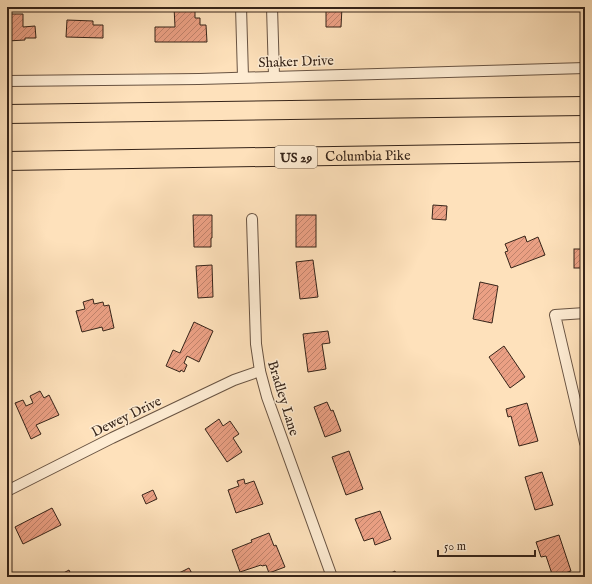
<svg xmlns="http://www.w3.org/2000/svg" width="592" height="584" viewBox="0 0 592 584" font-family="'IM FELL English',serif">
  <style>
    .building { fill: url(#building-hatch); stroke: #362419 }
    .lines { fill: none; stroke-linecap: round; stroke-linejoin: round }
    .minor-casing { stroke: #685342; stroke-width: 12 }
    .motorway-casing { stroke: #362419; stroke-width: 20 }
    .minor { stroke: #feecd3; stroke-width: 10 }
    .motorway { stroke: #fee1bb; stroke-width: 18 }
    .labels { text-anchor: middle; stroke-width: 3; stroke-linejoin: round; paint-order: stroke }
    .shield { fill: #feecd3; stroke: #726051; stroke-width: 1 }
    .shield-label { font-size: 13px; font-weight: bold; fill: #362419 }
    .street-label { font-size: 14px; fill: #362419; stroke: #feecd3 }
  </style>
  <defs>
    <pattern id="building-hatch" width="6" height="6" patternUnits="userSpaceOnUse"><rect width="6" height="6" fill="#eba084"/><path d="M-1 1l2-2M0 6l6-6M5 7l2-2" fill="none" stroke="#bf826b"/></pattern>
  </defs>
  <rect width="100%" height="100%" fill="#fee1bb"/>
  <filter id="stains"><feTurbulence type="fractalNoise" baseFrequency=".005" numOctaves="4"/><feColorMatrix values="0 0 0 0 .2 0 0 0 0 .09 0 0 0 0 .02 0 0 0 .5 -.17"/></filter>
  <radialGradient id="worn" r=".72"><stop offset=".6" stop-color="#630" stop-opacity="0"/><stop offset="1" stop-color="#630" stop-opacity=".3"/></radialGradient>
  <g class="building">
    <polygon points="174,7 195,7 195,18 200,18 200,25 206,25 207,42 155,42 155,27 175,27"/>
    <polygon points="322,7 342,7 341,27 326,27 326,11 321,11"/>
    <polygon points="8,14 23,14 23,27 35,26 36,38 25,38 25,40 7,41"/>
    <polygon points="67,20 93,21 93,25 103,25 103,38 66,37"/>
    <polygon points="433,205 447,206 446,220 432,219"/>
    <polygon points="193,215 212,215 212,238 211,238 211,247 194,247"/>
    <rect x="296" y="215" width="20" height="32"/>
    <polygon points="525,236 527,242 538,237 545,255 511,268 505,252 508,251 505,244"/>
    <rect x="574" y="249" width="11" height="19"/>
    <polygon points="313,260 318,297 300,299 296,262"/>
    <polygon points="212,265 213,297 198,298 196,266"/>
    <polygon points="480,282 498,286 492,323 473,319"/>
    <polygon points="93,299 94,304 103,302 104,306 109,305 114,328 103,331 102,327 82,332 76,311 85,309 83,302"/>
    <polygon points="194,322 213,331 199,362 187,356 184,363 187,365 184,372 181,370 180,372 166,366 173,350 180,353"/>
    <polygon points="328,331 330,343 322,344 326,369 308,372 303,334"/>
    <polygon points="504,346 525,377 510,388 489,357"/>
    <polygon points="40,391 44,398 49,395 59,415 36,425 41,434 31,439 15,403 23,400 26,406 33,403 30,396"/>
    <polygon points="327,402 331,411 333,410 341,431 325,437 314,407"/>
    <polygon points="527,403 538,441 519,446 511,416 508,417 506,409"/>
    <polygon points="219,419 223,426 230,421 239,434 233,438 242,452 227,462 205,429"/>
    <polygon points="349,451 363,489 346,495 332,457"/>
    <polygon points="542,472 553,505 535,510 525,477"/>
    <polygon points="244,479 245,484 254,481 263,504 236,513 228,490 239,486 237,481"/>
    <polygon points="153,490 157,499 146,504 142,495"/>
    <polygon points="52,508 61,525 23,544 15,527"/>
    <polygon points="380,511 391,539 375,545 373,538 364,541 355,519"/>
    <polygon points="269,533 274,546 276,545 285,567 269,573 266,565 262,566 261,565 240,572 232,550 252,542 251,540"/>
    <polygon points="559,535 571,571 553,577 546,556 541,557 536,542"/>
    <polygon points="189,568 194,577 174,577 173,576"/>
    <polygon points="69,570 72,577 56,577"/>
    <polygon points="395,571 397,577 383,577"/>
  </g>
  <g class="lines">
    <g class="minor-casing">
      <g id="minor">
        <polyline points="241,7 243,77"/>
        <polyline points="272,7 274,76"/>
        <polyline points="7,81 199,79 585,68"/>
        <polyline points="252,219 256,344 260,371 267,397 332,577"/>
        <polyline points="585,313 555,315 585,443"/>
        <polyline points="7,491 112,438 234,380 260,371"/>
      </g>
    </g>
    <g class="motorway-casing">
      <g id="motorway">
        <polyline points="7,114 585,106"/>
        <path id="s1" d="M7,161l578,-9"/>
      </g>
    </g>
    <use href="#minor" class="minor"/>
    <use href="#motorway" class="motorway"/>
  </g>
  <g class="labels">
    <rect class="shield" x="275" y="146" width="42" height="22" rx="3"/>
    <g class="shield-label">
      <text x="296" y="162">US 29</text>
    </g>
    <g class="street-label">
      <text transform="translate(296 61) rotate(-2)" y="5">Shaker Drive</text>
      <text dy="5" stroke="none"><textPath href="#s1" startOffset="361">Columbia Pike</textPath></text>
      <text transform="translate(284 398) rotate(73)" y="5">Bradley Lane</text>
      <text transform="translate(126 416) rotate(-26)" y="5">Dewey Drive</text>
    </g>
  </g>
  <rect width="592" height="584" fill="none" stroke="#fee1bb" stroke-width="24"/>
  <rect x="8" y="8" width="576" height="568" fill="none" stroke="#362419" stroke-width="2"/>
  <rect x="12" y="12" width="568" height="560" fill="none" stroke="#362419"/>
  <path d="M438 550v6h97v-6" fill="none" stroke="#362419" stroke-width="2"/>
  <text x="444" y="550" font-size="12" fill="#362419" stroke="#feecd3" stroke-width="3" paint-order="stroke">50 m</text>
  <rect width="100%" height="100%" filter="url(#stains)"/>
  <rect width="100%" height="100%" fill="url(#worn)"/>
</svg>
